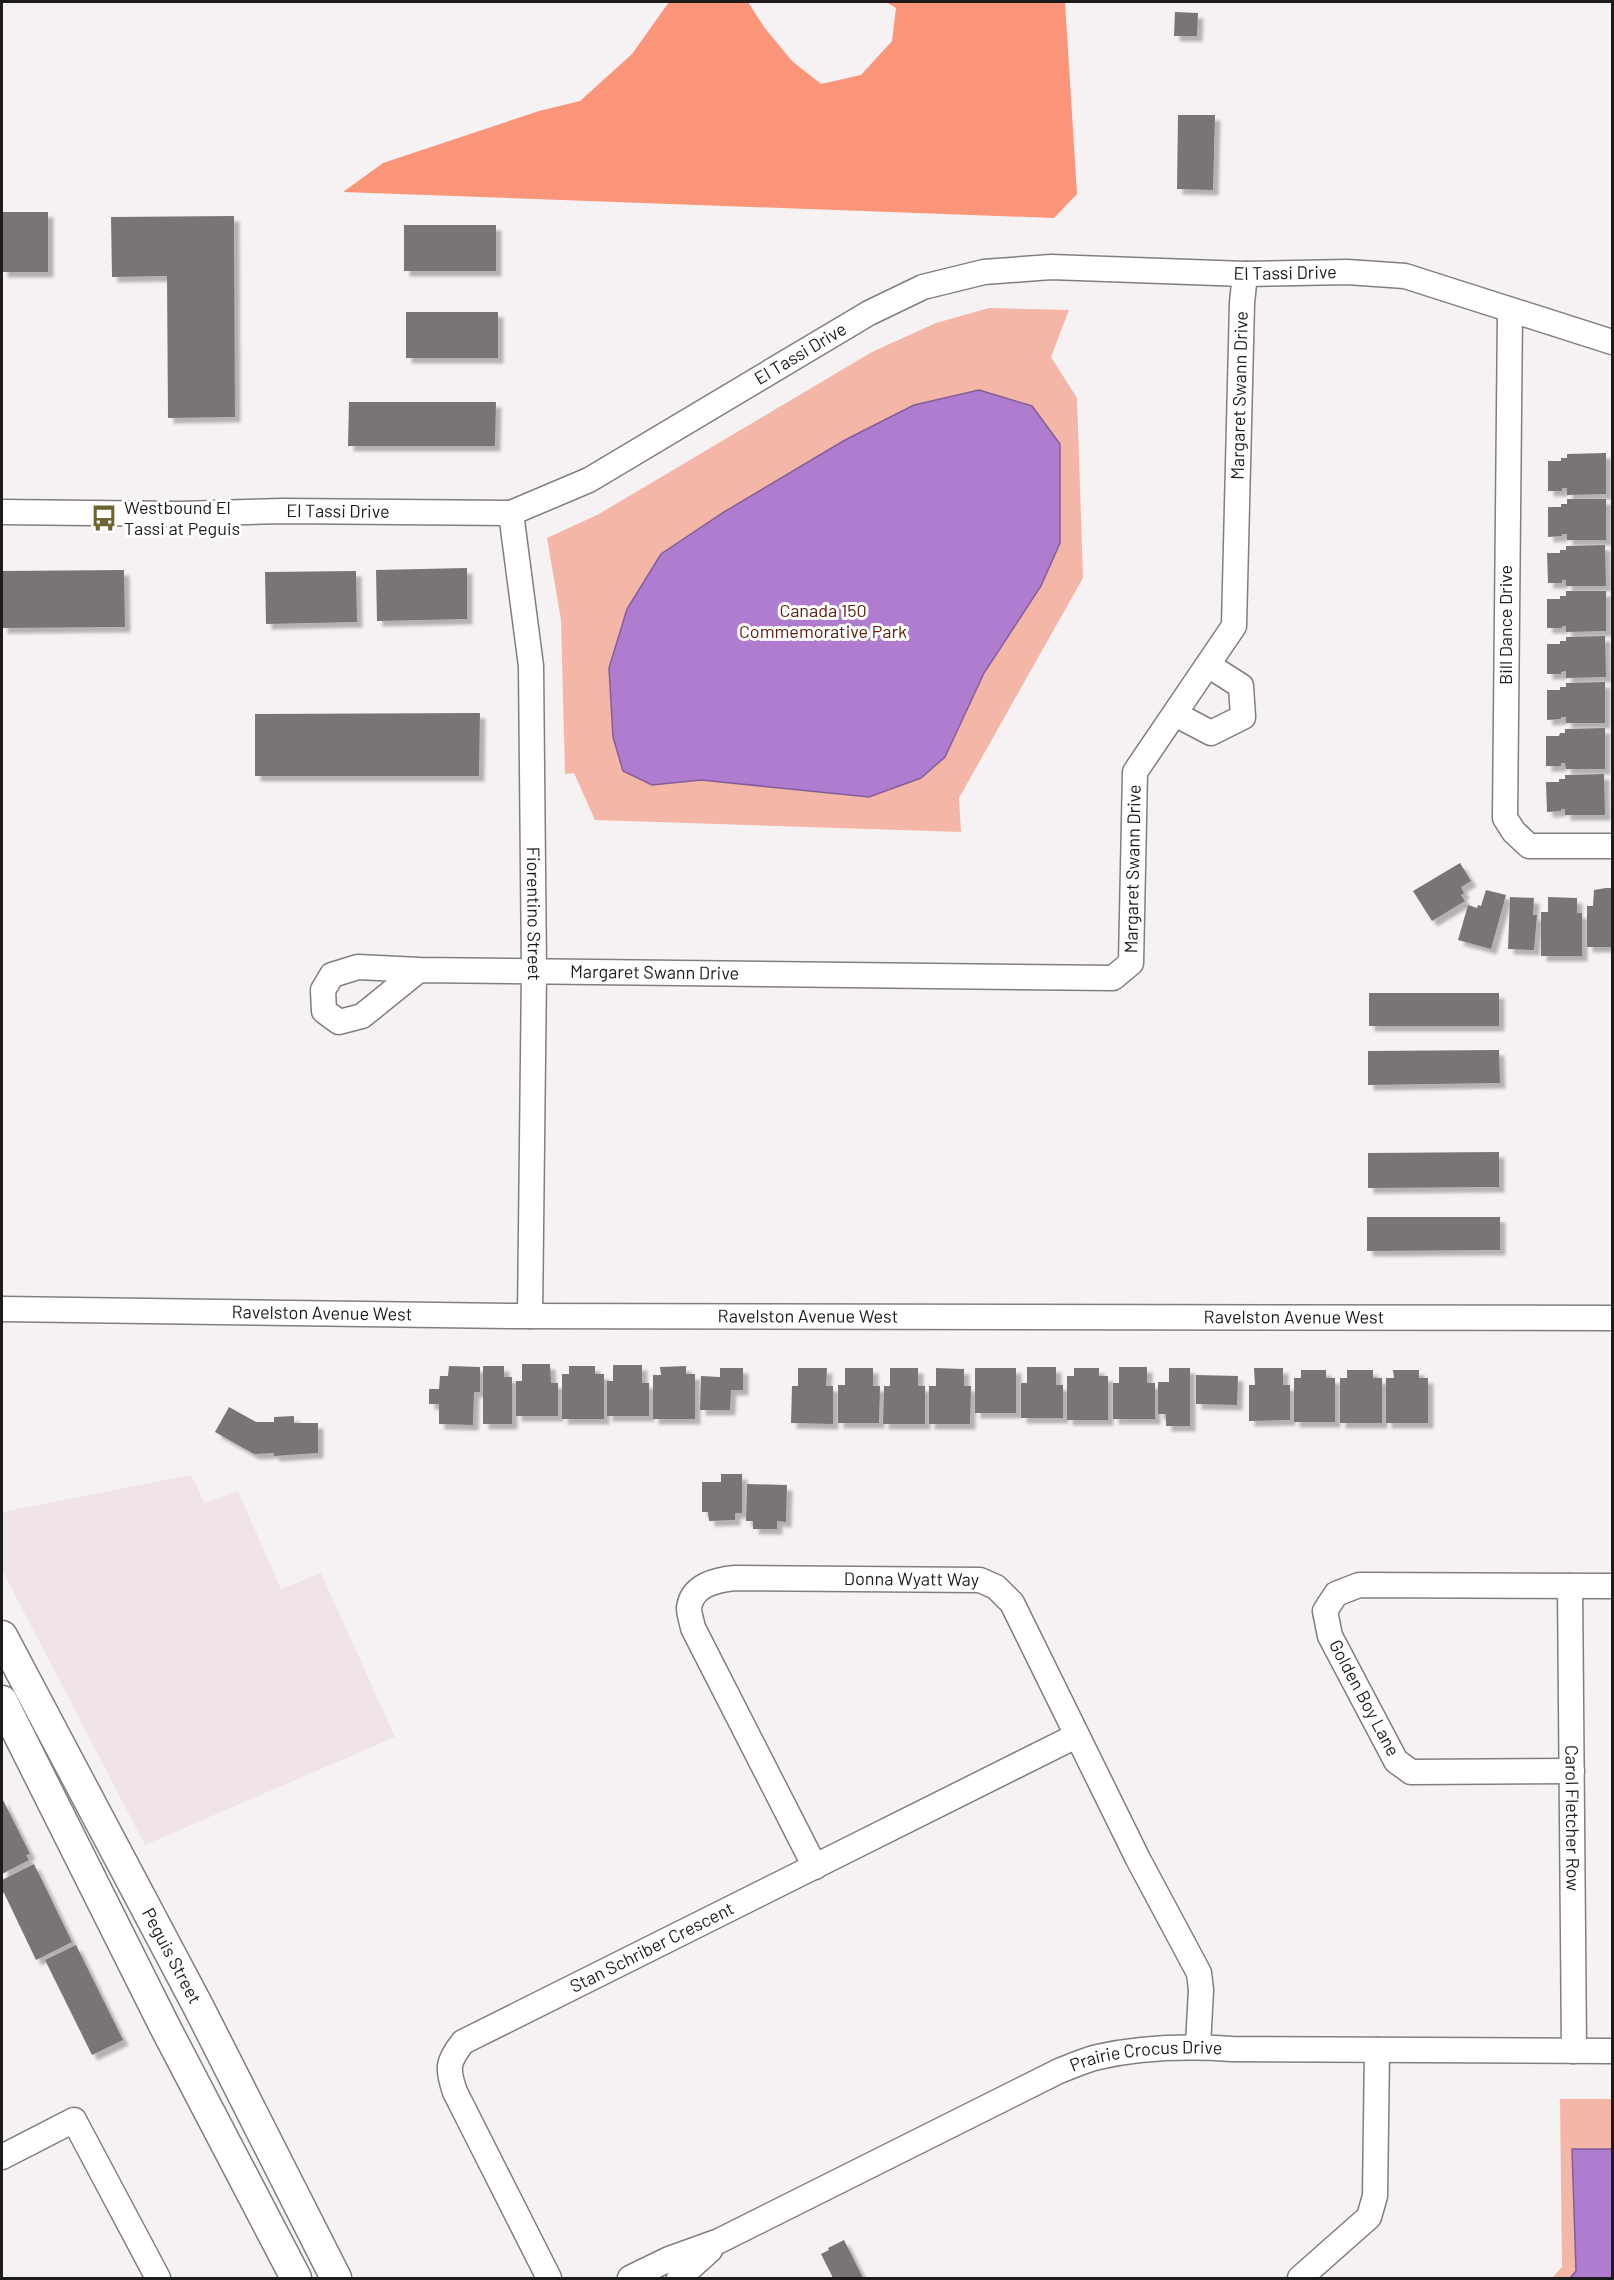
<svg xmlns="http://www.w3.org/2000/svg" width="1614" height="2280" viewBox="0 0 1614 2280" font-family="Barlow,sans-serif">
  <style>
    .built { fill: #f1e4e9 }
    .green { fill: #f4b6a6 }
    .forest { fill: #fb957a }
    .water { fill: #af7ccf; stroke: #835f99; stroke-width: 1.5 }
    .building { fill: #797575; filter: url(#shadow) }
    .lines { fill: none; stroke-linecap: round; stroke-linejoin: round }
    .minor-casing { stroke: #827e80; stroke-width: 27 }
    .tertiary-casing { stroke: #827e80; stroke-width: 33 }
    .minor { stroke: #fff; stroke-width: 24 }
    .tertiary { stroke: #fff; stroke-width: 30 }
    .labels { text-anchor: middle; stroke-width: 6; stroke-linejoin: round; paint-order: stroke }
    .street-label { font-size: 18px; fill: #1d1c1c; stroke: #fff }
    .poi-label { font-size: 18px; fill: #1d1c1c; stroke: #fff; text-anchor: start }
    .park-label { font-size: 18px; fill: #5f200f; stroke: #fff }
  </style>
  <defs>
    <filter id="shadow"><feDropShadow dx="5.5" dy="5.5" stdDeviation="1.5" flood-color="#0004"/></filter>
  </defs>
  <rect width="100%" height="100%" fill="#f6f2f3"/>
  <polygon class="built" points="191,1475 205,1503 238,1491 281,1589 321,1573 395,1737 145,1845 2,1570 2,1512"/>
  <g class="green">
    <polygon points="989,308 1069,310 1051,357 1077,398 1083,578 959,798 961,832 595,820 574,773 565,774 561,620 547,538 599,514 872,352 936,323"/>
    <polygon points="1560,2099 1612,2099 1612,2278 1552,2278 1562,2267"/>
  </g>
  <polygon class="forest" points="669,2 748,2 764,27 792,61 821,84 861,75 892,41 896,8 886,2 1065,2 1077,194 1054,218 343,192 383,163 539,111 580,101 632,54"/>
  <g class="water">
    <polygon points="979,390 1032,406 1060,444 1060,543 1041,586 984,673 945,757 921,778 869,797 701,780 652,785 623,771 613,737 609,668 627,609 661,554 724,512 845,440 914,405"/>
    <polygon points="1572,2149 1612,2149 1612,2278 1570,2278 1576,2271"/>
  </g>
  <g class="building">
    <polygon points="1175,12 1198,13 1197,36 1174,36"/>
    <polygon points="1178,115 1215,115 1213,190 1177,189"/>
    <rect x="2" y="212" width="46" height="60"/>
    <polygon points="234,216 235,417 168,418 167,276 112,277 111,217"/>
    <rect x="404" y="225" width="92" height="46"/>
    <rect x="406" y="312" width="92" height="46"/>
    <polygon points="349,402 496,402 495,446 348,446"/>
    <polygon points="1606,453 1606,494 1567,495 1567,488 1562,488 1562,491 1548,491 1548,461 1561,461 1561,458 1567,458 1567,454"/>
    <polygon points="1567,499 1606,499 1606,540 1567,540 1567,534 1562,534 1562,536 1548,537 1548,507 1561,507 1561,504 1567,504"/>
    <polygon points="1605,545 1606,586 1566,586 1566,580 1562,580 1562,583 1548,583 1547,553 1560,553 1560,550 1566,550 1566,546"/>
    <polygon points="467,568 467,619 377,621 376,570"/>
    <polygon points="124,570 125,627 2,628 2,571"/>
    <polygon points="356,571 357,622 266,624 265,572"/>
    <polygon points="1566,591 1606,591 1606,631 1566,632 1566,626 1562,626 1562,628 1547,628 1547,599 1560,599 1560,596 1566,596"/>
    <polygon points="1605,636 1606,677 1566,678 1566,671 1561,672 1561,674 1547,674 1547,644 1560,644 1560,641 1566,641 1566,637"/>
    <polygon points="1605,682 1605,723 1566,723 1566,717 1561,717 1561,719 1547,720 1547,690 1560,690 1560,687 1566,687 1566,683"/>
    <polygon points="480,713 479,776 255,776 255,714"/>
    <polygon points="1605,728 1605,769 1566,769 1565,763 1561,763 1561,766 1546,766 1546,736 1559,736 1560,733 1565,733 1565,729"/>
    <polygon points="1604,774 1605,815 1565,815 1565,809 1561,809 1561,811 1547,812 1546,782 1559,782 1559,779 1565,779 1565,775"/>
    <polygon points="1460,863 1471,881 1461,887 1464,893 1461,895 1465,901 1432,921 1413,891"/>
    <polygon points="1606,888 1612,888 1612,947 1587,947 1587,906 1593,906 1594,890"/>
    <polygon points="1486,890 1506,895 1491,949 1458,940 1468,905 1477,908 1478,905 1481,906"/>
    <polygon points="1510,897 1534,898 1533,915 1537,915 1534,950 1508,949"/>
    <polygon points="1548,897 1577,898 1577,913 1582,913 1582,956 1541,956 1541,912 1548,912"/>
    <rect x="1369" y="993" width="130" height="33"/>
    <polygon points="1499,1050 1500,1083 1368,1085 1368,1051"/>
    <polygon points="1499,1152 1499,1187 1368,1188 1368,1153"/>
    <polygon points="1367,1217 1500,1217 1500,1250 1367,1251"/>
    <polygon points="522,1364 550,1364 551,1383 558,1383 558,1416 516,1416 516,1381 522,1381"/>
    <polygon points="613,1365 642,1365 642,1383 649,1383 649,1416 607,1416 607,1381 613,1381"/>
    <polygon points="449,1366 480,1367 480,1392 474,1392 473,1425 439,1424 439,1404 429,1404 429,1389 439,1389 440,1376 448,1376"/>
    <polygon points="483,1366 504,1366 504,1377 512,1377 512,1424 483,1424"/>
    <polygon points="569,1366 595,1366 595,1374 604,1374 604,1419 562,1419 562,1374 569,1374"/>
    <polygon points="686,1366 686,1374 695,1374 695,1419 653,1419 653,1375 661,1375 660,1367"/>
    <polygon points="1027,1367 1056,1367 1056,1385 1063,1385 1063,1418 1021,1418 1021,1383 1027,1383"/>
    <polygon points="1119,1367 1147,1367 1147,1383 1155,1383 1155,1419 1113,1419 1113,1383 1119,1383"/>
    <polygon points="720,1368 743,1368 743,1390 731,1390 730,1410 700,1410 701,1376 720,1377"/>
    <polygon points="798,1368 827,1368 826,1386 833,1386 833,1424 791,1423 792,1386 798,1386"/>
    <polygon points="845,1368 873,1368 873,1386 880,1386 879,1423 838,1423 838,1385 845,1385"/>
    <polygon points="890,1368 918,1368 918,1386 925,1386 925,1424 883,1424 884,1386 890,1386"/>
    <polygon points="936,1368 964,1369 964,1386 971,1386 970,1424 929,1424 929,1386 936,1386"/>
    <rect x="975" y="1368" width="41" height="45"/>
    <polygon points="1074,1368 1099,1368 1099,1376 1108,1376 1108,1420 1067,1420 1067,1376 1074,1376"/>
    <polygon points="1169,1368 1190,1368 1190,1426 1166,1426 1166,1414 1158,1414 1158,1382 1169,1382"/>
    <polygon points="1254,1368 1283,1368 1283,1385 1290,1385 1290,1420 1249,1421 1249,1385 1255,1385"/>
    <polygon points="1301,1370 1326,1370 1326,1378 1335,1378 1335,1422 1294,1422 1294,1378 1301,1378"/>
    <polygon points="1347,1370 1373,1370 1373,1378 1382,1378 1382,1423 1340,1423 1340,1378 1347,1378"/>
    <polygon points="1393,1370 1419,1370 1419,1378 1428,1378 1428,1423 1386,1423 1386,1378 1394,1378"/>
    <polygon points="1196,1375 1238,1376 1237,1405 1196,1404"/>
    <polygon points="229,1407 256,1422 274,1422 274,1417 294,1416 294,1423 318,1423 318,1453 274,1456 274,1453 254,1454 215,1432"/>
    <polygon points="721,1474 742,1474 742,1513 735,1513 735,1520 709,1521 708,1512 702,1512 702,1482 721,1482"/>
    <polygon points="747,1484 787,1485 786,1522 777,1521 777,1529 753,1529 753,1521 746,1521"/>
    <polygon points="2,1798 30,1854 26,1855 29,1860 2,1874"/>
    <polygon points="34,1864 72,1942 36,1960 4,1893 2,1892 2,1880"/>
    <polygon points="76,1945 123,2040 92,2055 45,1960"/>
    <polygon points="844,2240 863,2278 833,2278 821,2254 829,2250 828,2248"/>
  </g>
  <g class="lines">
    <g class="minor-casing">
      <g id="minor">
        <polyline points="1510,311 1505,818 1514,832 1529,846 1612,846"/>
        <path id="s1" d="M2,512l178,2 103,-3 228,2 78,-33 280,-167 54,-26 61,-15 67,-5 194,7 102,-2 58,4 207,66"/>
        <path id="s2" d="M511,513l20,153 3,305 -4,345"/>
        <polyline points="1175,714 1211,733 1243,717 1241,686 1208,665"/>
        <path id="s3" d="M419,970l-57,46 -23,6 -15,-11 -1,-21 9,-15 26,-8 61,3 694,8 18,-15 4,-191 99,-146 8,-323 3,-29"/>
        <path id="s4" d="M2,1309l507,7 1103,2"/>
        <path id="s5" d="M1570,1586l4,465"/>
        <polyline points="1572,1771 1411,1772 1396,1761 1330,1636 1325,1611 1336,1594 1359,1585 1612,1586"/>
        <path id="s6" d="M815,1867l-122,-239c-1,-6 -4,-14 -4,-20 3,-23 27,-28 46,-30l245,2 16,7 16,16 126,256 61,114 2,17 -3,56"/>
        <polyline points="2,2157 74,2120 158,2278"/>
        <path id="s7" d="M549,2278l-94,-186c-8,-23 -8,-30 8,-50l613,-306"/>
        <path id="s8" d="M630,2278l39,-19 50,-18 340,-170c13,-5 26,-11 39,-14 44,-10 90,-11 134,-8l380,2"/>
        <polyline points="679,2278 710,2250"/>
        <polyline points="1300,2278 1369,2217 1375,2196 1377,2050"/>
      </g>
    </g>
    <g class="tertiary-casing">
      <g id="tertiary">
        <path id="s9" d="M2,1636l197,372 137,270"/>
        <polyline points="2,1701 164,2025 296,2278"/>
      </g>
    </g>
    <use href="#minor" class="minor"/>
    <use href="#tertiary" class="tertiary"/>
  </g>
  <defs>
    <g id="bus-bare" transform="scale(2.07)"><path d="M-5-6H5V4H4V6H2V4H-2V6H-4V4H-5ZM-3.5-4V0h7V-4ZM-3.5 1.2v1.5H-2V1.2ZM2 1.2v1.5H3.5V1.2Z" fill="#6e6431" stroke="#fff" stroke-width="2.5" paint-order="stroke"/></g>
  </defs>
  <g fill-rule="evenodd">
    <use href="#bus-bare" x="104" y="518"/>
  </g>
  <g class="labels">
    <g class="street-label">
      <text dy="6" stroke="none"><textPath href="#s1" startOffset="1344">El Tassi Drive</textPath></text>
      <text dy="6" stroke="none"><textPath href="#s1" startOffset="840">El Tassi Drive</textPath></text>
      <text dy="6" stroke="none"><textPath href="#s3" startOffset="1558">Margaret Swann Drive</textPath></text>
      <text dy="6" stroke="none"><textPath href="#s1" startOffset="336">El Tassi Drive</textPath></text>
      <text transform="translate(1506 625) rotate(-90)" y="6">Bill Dance Drive</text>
      <text dy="6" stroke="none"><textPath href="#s3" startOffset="1054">Margaret Swann Drive</textPath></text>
      <text dy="6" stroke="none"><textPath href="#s2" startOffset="402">Fiorentino Street</textPath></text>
      <text dy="6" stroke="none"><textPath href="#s3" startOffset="478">Margaret Swann Drive</textPath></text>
      <text dy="6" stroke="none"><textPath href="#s4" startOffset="320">Ravelston Avenue West</textPath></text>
      <text dy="6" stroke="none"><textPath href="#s4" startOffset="806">Ravelston Avenue West</textPath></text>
      <text dy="6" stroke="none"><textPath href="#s4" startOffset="1292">Ravelston Avenue West</textPath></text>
      <text dy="6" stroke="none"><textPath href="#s6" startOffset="525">Donna Wyatt Way</textPath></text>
      <text transform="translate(1364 1698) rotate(62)" y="6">Golden Boy Lane</text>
      <text dy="6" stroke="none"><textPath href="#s5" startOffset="232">Carol Fletcher Row</textPath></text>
      <text dy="6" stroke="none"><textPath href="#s7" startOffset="474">Stan Schriber Crescent</textPath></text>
      <text dy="6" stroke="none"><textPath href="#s9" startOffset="362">Peguis Street</textPath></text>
      <text dy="6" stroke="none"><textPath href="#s8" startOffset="566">Prairie Crocus Drive</textPath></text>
    </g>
    <g class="poi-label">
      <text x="124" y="514">Westbound El<tspan x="124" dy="21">Tassi at Peguis</tspan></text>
    </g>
    <g class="park-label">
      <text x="823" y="617">Canada 150<tspan x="823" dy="21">Commemorative Park</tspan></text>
    </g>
  </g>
  <rect width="1614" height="2280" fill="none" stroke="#1d1c1c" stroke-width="6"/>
</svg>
